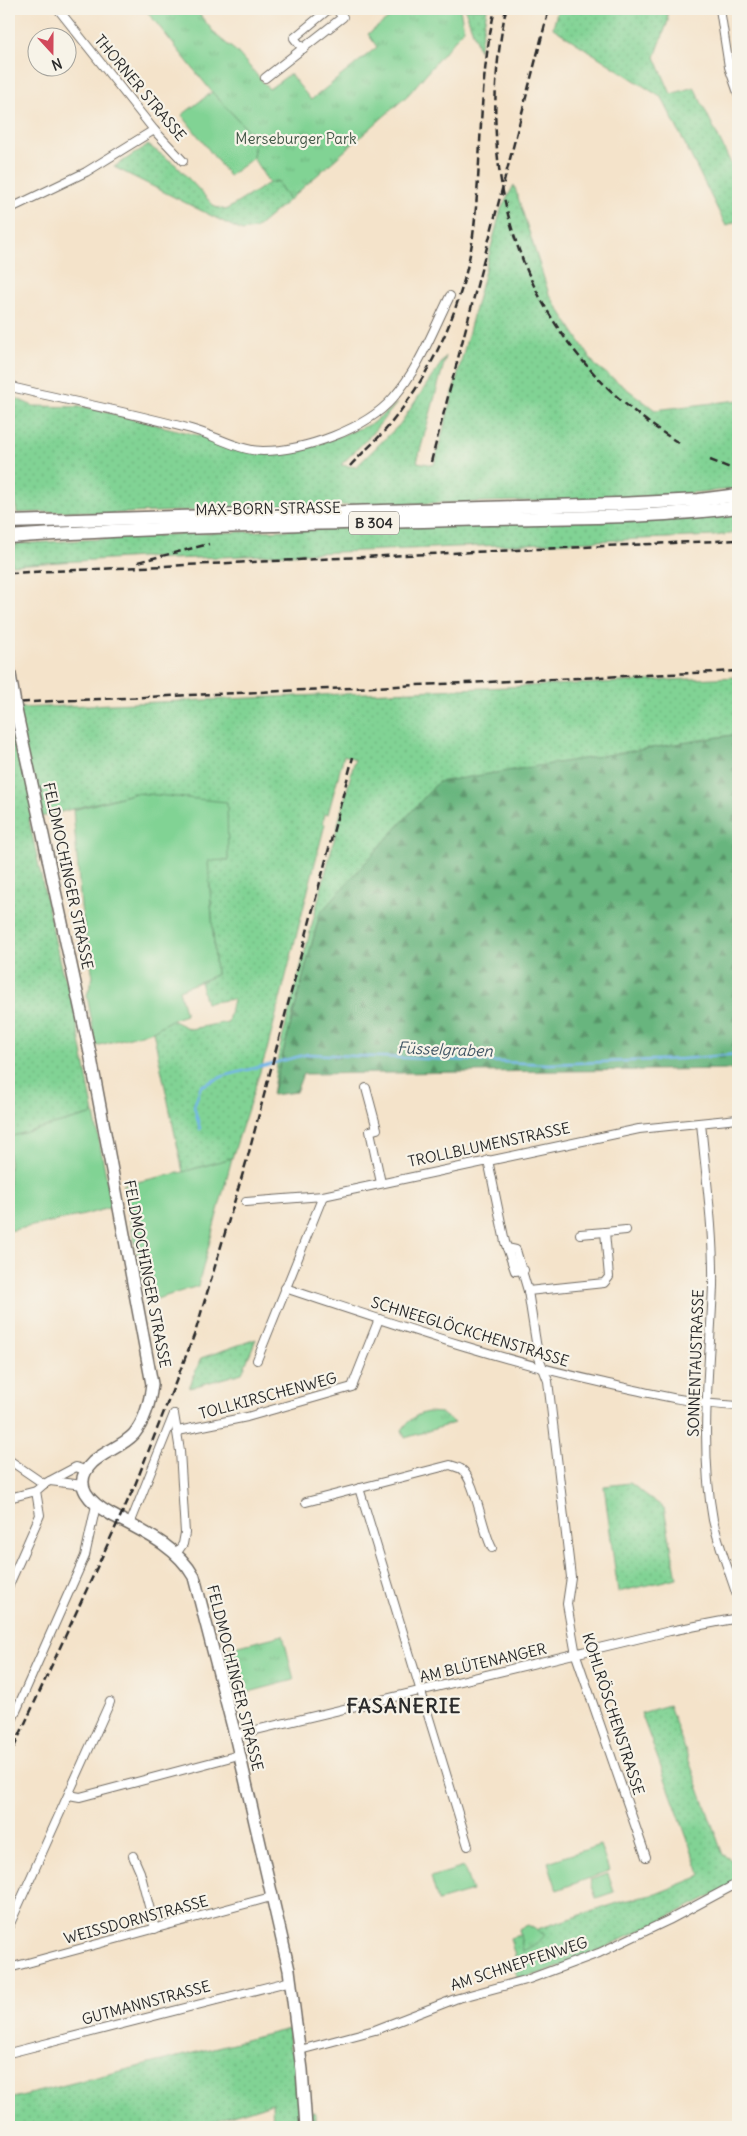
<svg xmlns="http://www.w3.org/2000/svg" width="747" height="2136" viewBox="0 0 747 2136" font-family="Delius,sans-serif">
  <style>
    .grass { fill: url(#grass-dots); stroke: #567f60 }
    .forest { fill: url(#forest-firs); stroke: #4a7054 }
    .park { fill: url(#park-tufts); stroke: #567f60 }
    .garden { fill: #81d394; stroke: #567f60 }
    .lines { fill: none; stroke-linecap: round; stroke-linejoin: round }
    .stream { stroke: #75b6e9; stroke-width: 2.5 }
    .minor-casing { stroke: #716b63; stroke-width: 10 }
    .secondary-casing { stroke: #716b63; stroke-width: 14 }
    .primary-casing { stroke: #716b63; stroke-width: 15 }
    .minor { stroke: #fff; stroke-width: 8 }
    .secondary { stroke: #fff; stroke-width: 11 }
    .primary { stroke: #fff; stroke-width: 12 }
    .rail { stroke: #2b2b2b; stroke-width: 2.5; stroke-dasharray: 8 4; stroke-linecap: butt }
    .secondary-bridge-casing { stroke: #716b63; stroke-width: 14; stroke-linecap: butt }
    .secondary-bridge { stroke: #fff; stroke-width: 11 }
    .labels { text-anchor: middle; stroke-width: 4.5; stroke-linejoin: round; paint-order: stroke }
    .shield { fill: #f7f3e8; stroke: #686764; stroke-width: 1 }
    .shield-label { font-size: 14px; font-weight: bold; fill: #2b2b2b }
    .street-label { font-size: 15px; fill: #2b2b2b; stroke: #f7f3e8 }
    .park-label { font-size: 15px; fill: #405545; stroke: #f7f3e8 }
    .water-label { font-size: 16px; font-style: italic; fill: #415564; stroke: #f7f3e8 }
    .district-label { font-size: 20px; font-weight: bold; letter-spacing: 1px; fill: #2b2b2b; stroke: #f7f3e8 }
  </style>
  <defs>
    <pattern id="grass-dots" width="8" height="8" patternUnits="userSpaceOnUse" patternTransform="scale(1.25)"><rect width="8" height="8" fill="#81d394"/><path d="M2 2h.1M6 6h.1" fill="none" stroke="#70b580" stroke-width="1.8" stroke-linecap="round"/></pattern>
    <pattern id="forest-firs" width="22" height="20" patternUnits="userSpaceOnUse" patternTransform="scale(1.25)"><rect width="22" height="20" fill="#68b57e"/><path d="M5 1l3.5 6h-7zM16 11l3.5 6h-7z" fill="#569367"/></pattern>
    <pattern id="park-tufts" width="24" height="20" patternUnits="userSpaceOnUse" patternTransform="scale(1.25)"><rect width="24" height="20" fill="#81d394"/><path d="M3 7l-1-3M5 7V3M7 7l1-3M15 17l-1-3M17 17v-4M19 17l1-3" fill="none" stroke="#70b580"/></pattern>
  </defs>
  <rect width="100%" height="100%" fill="#f7f3e8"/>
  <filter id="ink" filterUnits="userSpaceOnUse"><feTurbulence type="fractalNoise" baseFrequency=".02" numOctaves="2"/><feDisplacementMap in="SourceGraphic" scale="10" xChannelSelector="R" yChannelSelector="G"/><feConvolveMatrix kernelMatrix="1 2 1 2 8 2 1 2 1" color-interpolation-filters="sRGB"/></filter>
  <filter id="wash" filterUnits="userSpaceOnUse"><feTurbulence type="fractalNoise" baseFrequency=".0096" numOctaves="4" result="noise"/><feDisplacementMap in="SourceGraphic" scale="20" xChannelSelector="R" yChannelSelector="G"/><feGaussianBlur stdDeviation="1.12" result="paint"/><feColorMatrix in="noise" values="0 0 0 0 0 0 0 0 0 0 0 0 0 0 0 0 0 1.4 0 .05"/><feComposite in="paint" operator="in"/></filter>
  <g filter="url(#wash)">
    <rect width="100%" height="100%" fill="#f4e3ca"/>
    <g class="grass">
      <polygon points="465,9 487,9 479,50"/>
      <polygon points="558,9 667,9 668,21 655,57 671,94 694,87 738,178 738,220 726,226 662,98 553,28"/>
      <polygon points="148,145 176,165 215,207 226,210 269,183 277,181 289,200 255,229 242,231 114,167"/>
      <polygon points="514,185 549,294 595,365 655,410 738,400 738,489 617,499 354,505 98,514 77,511 17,513 9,473 9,395 33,406 86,407 264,452 308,448 371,424 397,403 369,437 341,465 356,467 400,424 446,356 417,462 434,465 501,209"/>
      <polygon points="738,513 738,533 714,536 172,559 142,557 12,565 11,559 16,544 182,534"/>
      <polygon points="738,677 738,734 607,756 320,913 272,1095 279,1051 355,759 344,755 328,814 325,814 323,822 325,824 267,1050 232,1158 183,1172 153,1031 171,1020 190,1029 228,1022 233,999 206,1003 200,982 216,975 208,861 136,793 29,820 61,968 71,993 94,1114 9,1137 9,711 20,708"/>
      <polygon points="256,1339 242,1373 189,1388 201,1358"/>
      <polygon points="630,1483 664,1508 677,1578 618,1592 604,1486"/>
      <path d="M669,1705l54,150 15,9v17c-33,19 -68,35 -103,52 -37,18 -78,39 -119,46v-19l-6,-22 114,-37 32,-7 45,-18 -60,-163z"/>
      <polygon points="289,2029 290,2051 300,2050 306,2113 315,2112 317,2127 273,2127 272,2103 196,2127 9,2127 9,2099"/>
    </g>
    <polygon class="forest" points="738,734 738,1069 303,1074 296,1092 272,1095 320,913 438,782"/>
    <g class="park">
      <polygon points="145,9 195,9 217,36 237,52 269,89 290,74 311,100 377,47 368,34 401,9 417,11 420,9 460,9 464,29 408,95 289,200 277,181 269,183 253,158 255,138 212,92"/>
      <path d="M428,1412l13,1 13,10 -49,15 -3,-8c7,-10 14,-16 26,-18z"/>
      <polygon points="283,1635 294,1680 234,1696 223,1650"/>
      <polygon points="528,1925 545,1935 538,1943 523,1951 519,1929"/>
    </g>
    <g class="garden">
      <polygon points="212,92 255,138 253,158 229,176 182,115"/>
      <polygon points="136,793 227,802 228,860 208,861 216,975 179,990 186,1015 171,1020 153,1031 96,1046 87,995 93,977 81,907 73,810"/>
      <polygon points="94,1114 112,1207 84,1215 9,1231 9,1137"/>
      <polygon points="232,1158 198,1286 147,1302 123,1185 183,1172"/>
      <polygon points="600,1845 609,1871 557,1890 548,1862"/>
      <polygon points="464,1867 472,1891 438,1901 431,1877"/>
      <polygon points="608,1874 614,1892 596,1898 590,1880"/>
    </g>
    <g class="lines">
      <polyline class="stream" points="200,1129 194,1106 201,1086 224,1076 308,1054 549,1064 682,1059 738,1054"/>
    </g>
  </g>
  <g filter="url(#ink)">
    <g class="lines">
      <g class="minor-casing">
        <g id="minor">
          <polyline points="58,9 154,130 183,161"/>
          <polyline points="720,9 729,67 738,93"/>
          <polyline points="303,49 294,38 329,9"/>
          <polyline points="265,78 343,17 336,9"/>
          <polyline points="9,209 86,172 154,130"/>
          <path d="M9,382l6,6c59,14 118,25 176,41 23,6 48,22 72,22 41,0 103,-22 130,-53 26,-29 40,-68 57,-102"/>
          <polyline points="366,1088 377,1129 370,1131 381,1183"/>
          <path d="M701,1123c5,54 13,109 12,163 -3,77 -14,157 0,234 6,27 17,53 25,79"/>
          <polyline points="488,1160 505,1242 515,1271 524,1270"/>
          <polyline points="246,1202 323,1196 639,1129 738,1119"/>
          <polyline points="580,1234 605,1232"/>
          <polyline points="507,1248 516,1250 528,1291 538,1355 548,1381 571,1577 567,1604 576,1655 646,1857"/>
          <path d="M285,1288c106,35 210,71 319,95 45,10 89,21 134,23"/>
          <polyline points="528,1291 604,1283 609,1277 605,1232 626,1230"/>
          <polyline points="257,1360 323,1196"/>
          <polyline points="174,1414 180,1451 185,1533 183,1544 176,1554"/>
          <polyline points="178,1431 247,1417 352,1387 379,1319"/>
          <polyline points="9,1460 44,1484 76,1467 87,1471"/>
          <polyline points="50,1481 83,1485"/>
          <polyline points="359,1488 468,1846"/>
          <polyline points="9,1498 36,1491"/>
          <path d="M306,1502l144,-37c3,1 8,2 11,4 14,9 21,61 31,79"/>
          <polyline points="130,1524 174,1414"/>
          <polyline points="9,1585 40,1515 36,1491 44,1484"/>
          <polyline points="9,1727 85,1556 96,1505"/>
          <polyline points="235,1735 670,1631 738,1618"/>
          <polyline points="69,1795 80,1797 239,1755"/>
          <polyline points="133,1856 140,1872 155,1929"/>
          <polyline points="9,1926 110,1702"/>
          <polyline points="9,1968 271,1897"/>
          <polyline points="300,2050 375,2030 455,1999 529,1979 599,1953 669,1920 738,1883"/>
          <polyline points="9,2053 291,1981"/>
        </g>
      </g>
      <g class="secondary-casing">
        <path id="secondary" d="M16,710l74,343 62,331c-2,18 -6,35 -18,50 -11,12 -29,17 -41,28 -24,23 -1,42 19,53 30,16 65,31 82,62l41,158 54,235 13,100 4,57"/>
      </g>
      <g class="primary-casing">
        <g id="primary">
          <polyline points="9,522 618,504 699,500 738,495"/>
          <path d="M9,537c160,-11 320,-13 480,-18 83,-2 167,-1 249,-12"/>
        </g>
      </g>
      <use href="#minor" class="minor"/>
      <use href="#secondary" class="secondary"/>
      <use href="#primary" class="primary"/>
      <g class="rail">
        <path d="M506,9c-36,173 18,339 173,434"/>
        <polyline points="710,460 738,471"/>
        <polyline points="431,462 549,9"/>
        <path d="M350,466c12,-13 26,-25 37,-38 44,-53 74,-117 85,-185 11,-78 5,-157 23,-234"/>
        <polyline points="138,562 209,544"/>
        <polyline points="9,573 738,540"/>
        <polyline points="9,703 738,671"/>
        <polyline points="9,1758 135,1485 195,1333 248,1156 353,757"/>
      </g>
      <g class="secondary-bridge-casing">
        <polyline id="secondary-bridge" points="9,669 16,710"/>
      </g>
      <use href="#secondary-bridge" class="secondary-bridge"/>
    </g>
  </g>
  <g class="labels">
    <rect class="shield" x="349" y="511.5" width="50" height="23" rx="4"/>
    <g class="shield-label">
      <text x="374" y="528">B 304</text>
    </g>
    <g class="street-label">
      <text transform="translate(140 88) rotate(50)" y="5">THORNER STRASSE</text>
      <text transform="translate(268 509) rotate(-1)" y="5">MAX-BORN-STRASSE</text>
      <text transform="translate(68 876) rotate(78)" y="5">FELDMOCHINGER STRASSE</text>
      <text transform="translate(489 1145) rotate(-12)" y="5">TROLLBLUMENSTRASSE</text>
      <text transform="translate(147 1274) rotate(79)" y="5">FELDMOCHINGER STRASSE</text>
      <text transform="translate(470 1332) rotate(17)" y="5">SCHNEEGLÖCKCHENSTRASSE</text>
      <text transform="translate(696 1363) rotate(-88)" y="5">SONNENTAUSTRASSE</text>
      <text transform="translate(268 1396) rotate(-15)" y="5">TOLLKIRSCHENWEG</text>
      <text transform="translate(483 1663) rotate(-13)" y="5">AM BLÜTENANGER</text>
      <text transform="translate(235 1678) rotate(76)" y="5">FELDMOCHINGER STRASSE</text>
      <text transform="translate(613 1714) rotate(72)" y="5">KOHLRÖSCHENSTRASSE</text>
      <text transform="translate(136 1920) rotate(-15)" y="5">WEISSDORNSTRASSE</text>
      <text transform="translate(519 1964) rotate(-18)" y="5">AM SCHNEPFENWEG</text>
      <text transform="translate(146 2003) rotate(-15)" y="5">GUTMANNSTRASSE</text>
    </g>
    <g class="park-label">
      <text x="296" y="144">Merseburger Park</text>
    </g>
    <g class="water-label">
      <text transform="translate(445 1049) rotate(2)" y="6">Füsselgraben</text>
    </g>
    <g class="district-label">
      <text x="404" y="1713">FASANERIE</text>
    </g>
  </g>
  <rect width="747" height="2136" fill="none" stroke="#f7f3e8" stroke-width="30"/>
  <g transform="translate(52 52) rotate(159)"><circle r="24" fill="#f7f3e8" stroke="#a5a39c"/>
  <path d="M0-4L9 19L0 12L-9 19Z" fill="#d1495b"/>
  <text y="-8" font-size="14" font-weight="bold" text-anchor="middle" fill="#2b2b2b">N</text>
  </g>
</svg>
